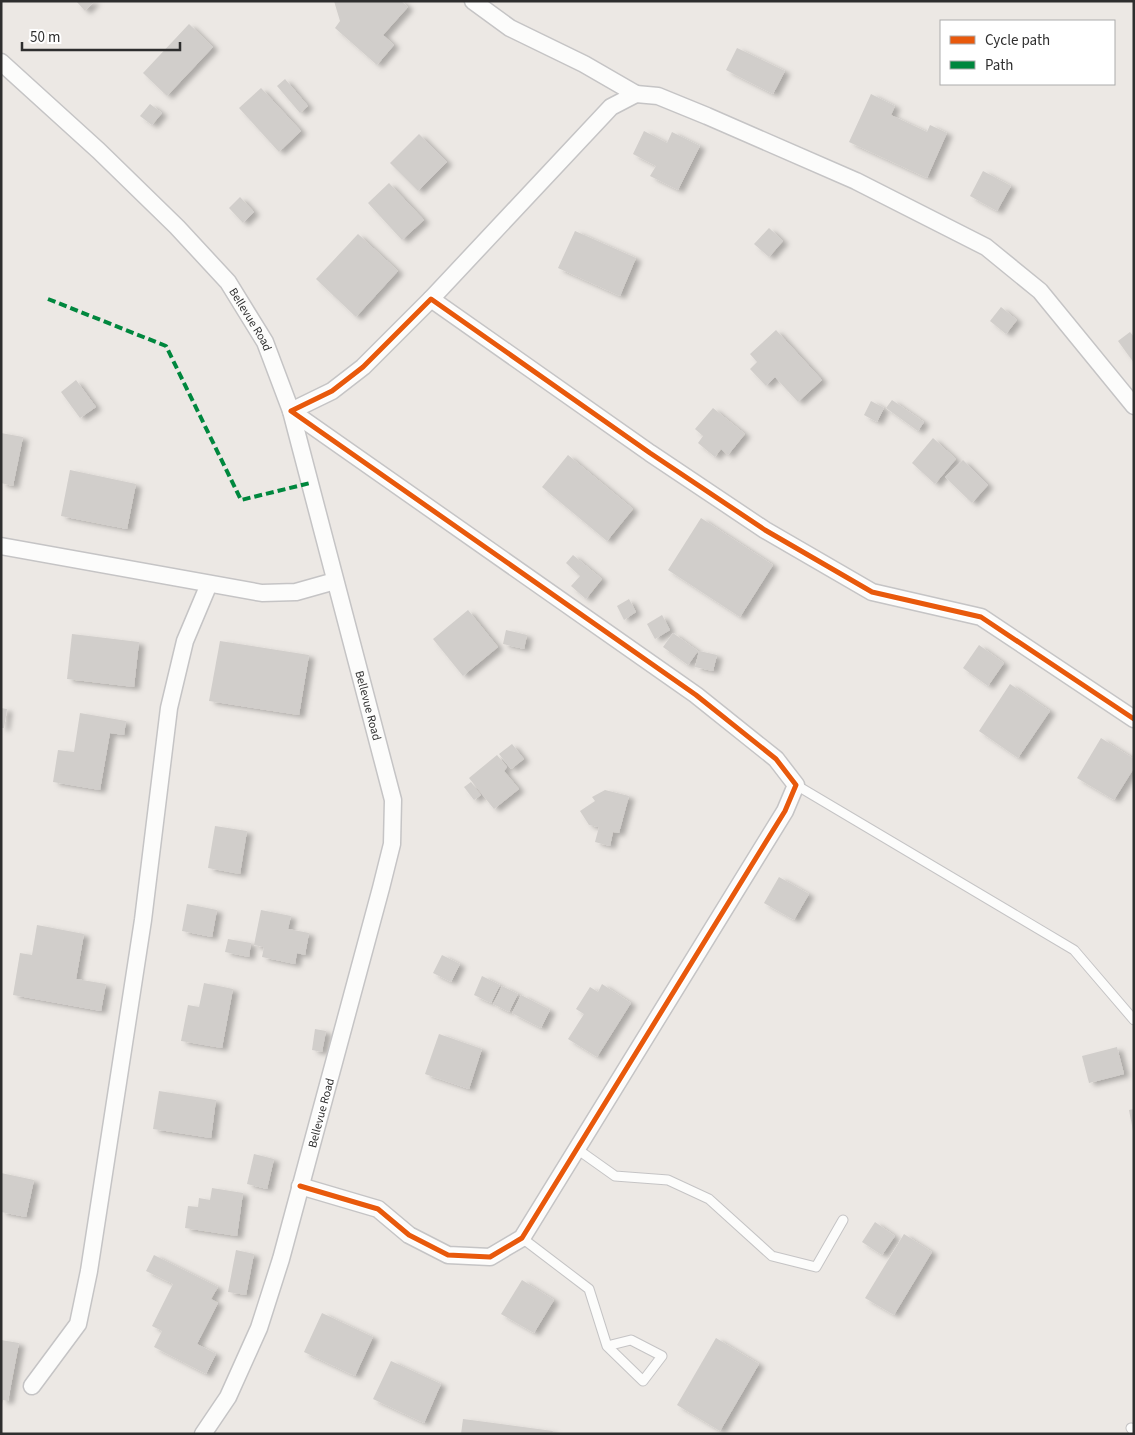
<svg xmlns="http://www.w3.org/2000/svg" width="1135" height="1435" viewBox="0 0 1135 1435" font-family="'Source Sans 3',sans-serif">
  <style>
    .building { fill: #d1cecb; filter: url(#shadow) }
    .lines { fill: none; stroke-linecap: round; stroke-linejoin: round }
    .lane-casing { stroke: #c5c4c5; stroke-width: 11 }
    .street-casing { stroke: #c5c4c5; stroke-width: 19 }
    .lane { stroke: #fcfcfb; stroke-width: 9 }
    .street { stroke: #fcfcfb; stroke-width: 16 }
    .quiet { stroke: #00873e; stroke-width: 4; stroke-dasharray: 8 4; stroke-linecap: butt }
    .cycleway-casing { stroke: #fff; stroke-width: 8 }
    .cycleway { stroke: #e8590c; stroke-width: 5 }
    .labels { text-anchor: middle; stroke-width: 4; stroke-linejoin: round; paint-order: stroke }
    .street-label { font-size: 12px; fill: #2e2e2e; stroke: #fff }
  </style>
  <defs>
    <filter id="shadow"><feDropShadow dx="5.5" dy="3" stdDeviation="2.5" flood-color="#0004"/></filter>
  </defs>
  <rect width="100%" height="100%" fill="#ece8e4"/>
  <g class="building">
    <polygon points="76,1 95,1 85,11"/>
    <polygon points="334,1 401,1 408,7 383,35 394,45 377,65 335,28 340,21"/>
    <polygon points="189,24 213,47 167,96 143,73"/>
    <polygon points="737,48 785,71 773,94 726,70"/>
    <polygon points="285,79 308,106 300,113 277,86"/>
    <polygon points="261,88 301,131 279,152 239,108"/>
    <polygon points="871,94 895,106 891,115 927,132 930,125 947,133 927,178 849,142"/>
    <polygon points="150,104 162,113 152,125 140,116"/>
    <polygon points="644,131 667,143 672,132 700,146 678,190 650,176 656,166 633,154"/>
    <polygon points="419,134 447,162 418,191 390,163"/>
    <polygon points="983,171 1011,186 997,211 970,196"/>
    <polygon points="389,183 424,220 402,240 368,203"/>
    <polygon points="240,197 254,212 243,223 229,208"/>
    <polygon points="769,228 783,241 769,257 754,244"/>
    <polygon points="575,231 636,258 620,296 558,268"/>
    <polygon points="358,234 398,271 356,317 316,279"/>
    <polygon points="1001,307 1017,320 1006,334 990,321"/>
    <polygon points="776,330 822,380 798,402 775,377 766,386 750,369 757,362 750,354"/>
    <polygon points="1130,332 1134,337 1134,363 1118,341"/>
    <polygon points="76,380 96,407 80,418 61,392"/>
    <polygon points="892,400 924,422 918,431 886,408"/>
    <polygon points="871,401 884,408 877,422 864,415"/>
    <polygon points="713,408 745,434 728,455 721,449 715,457 698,443 703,436 695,429"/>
    <polygon points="1,433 23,437 13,486 1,483"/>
    <polygon points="933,438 956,459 935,484 912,463"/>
    <polygon points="568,455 633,509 607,541 542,487"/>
    <polygon points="963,460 988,485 972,503 945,477"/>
    <polygon points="70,470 136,484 127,529 61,516"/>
    <polygon points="701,518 773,565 740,617 668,570"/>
    <polygon points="573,555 602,579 586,599 571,586 580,576 566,563"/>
    <polygon points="629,599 636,612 624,620 617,606"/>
    <polygon points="468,610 498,647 463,676 433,639"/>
    <polygon points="662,615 670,630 655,639 647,624"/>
    <polygon points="506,630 527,635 524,649 503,644"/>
    <polygon points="673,633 698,651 688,665 663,647"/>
    <polygon points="72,634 139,642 134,687 67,679"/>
    <polygon points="220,641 309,655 299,715 209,701"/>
    <polygon points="979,645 1004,663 988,686 963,668"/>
    <polygon points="699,651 717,655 713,671 695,667"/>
    <polygon points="1010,684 1050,711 1018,758 979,731"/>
    <polygon points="1,708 7,709 4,728 1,728"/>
    <polygon points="80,713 126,721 124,735 110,733 100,790 53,782 58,750 74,752"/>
    <polygon points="1101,738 1134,759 1134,768 1114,800 1077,778"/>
    <polygon points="512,744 524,759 511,769 499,754"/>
    <polygon points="497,755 507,767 504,771 519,789 494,809 469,778"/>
    <polygon points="471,782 481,795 474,800 464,787"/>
    <polygon points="605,790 629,796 619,833 613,832 610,846 595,842 599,827 589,825 580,811 595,801 592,797"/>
    <polygon points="215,826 247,831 240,874 208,868"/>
    <polygon points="779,877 809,894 794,920 764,903"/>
    <polygon points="187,904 217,910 212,937 182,931"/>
    <polygon points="261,910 291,916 288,929 309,933 305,955 297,953 295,964 262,957 264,947 254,945"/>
    <polygon points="37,925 84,934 76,979 106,984 101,1011 13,995 20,953 32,955"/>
    <polygon points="228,939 251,943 249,957 225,952"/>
    <polygon points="442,955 460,964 451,982 433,973"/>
    <polygon points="482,976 500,985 491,1003 474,995"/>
    <polygon points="204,983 233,989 222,1048 181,1041 188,1005 199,1007"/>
    <polygon points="602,984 631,1003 597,1057 568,1039 584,1014 576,1009 590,987 598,992"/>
    <polygon points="502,986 518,994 509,1012 493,1004"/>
    <polygon points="521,995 550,1010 541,1028 512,1013"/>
    <polygon points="315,1029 326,1031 322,1052 312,1050"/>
    <polygon points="439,1034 482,1049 469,1089 425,1074"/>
    <polygon points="1117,1047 1124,1074 1089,1083 1082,1056"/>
    <polygon points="159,1091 216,1100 211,1138 153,1129"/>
    <polygon points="1134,1109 1134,1131 1133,1131 1129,1110"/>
    <polygon points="254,1154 274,1159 267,1189 247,1184"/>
    <polygon points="1,1173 34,1180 26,1217 1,1212"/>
    <polygon points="212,1188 243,1193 237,1236 185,1228 188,1206 198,1207 199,1198 210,1200"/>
    <polygon points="875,1222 895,1236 882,1255 862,1242"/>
    <polygon points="904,1234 932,1252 894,1315 865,1298"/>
    <polygon points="236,1250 254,1254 246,1295 228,1292"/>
    <polygon points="154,1255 218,1287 211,1299 218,1303 197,1344 216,1354 206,1374 154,1347 162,1331 152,1326 173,1284 146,1271"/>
    <polygon points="522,1280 554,1300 534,1333 501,1314"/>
    <polygon points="322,1313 373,1337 355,1376 304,1352"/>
    <polygon points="716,1338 759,1364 720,1431 677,1405"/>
    <polygon points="1,1340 19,1343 8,1401 3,1400 2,1404"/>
    <polygon points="391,1361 441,1384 424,1423 373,1399"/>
    <polygon points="463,1419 553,1431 552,1434 461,1434"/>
  </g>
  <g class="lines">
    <g class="lane-casing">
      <g id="lane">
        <polyline points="796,785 1074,950 1134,1020"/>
        <polyline points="577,1149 615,1176 668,1180 709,1199 772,1256 816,1267 843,1220"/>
        <polyline points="522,1238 589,1289 607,1346 643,1381 662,1356 631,1340 607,1346"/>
        <polyline points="1131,1428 1134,1432"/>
      </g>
    </g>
    <g class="street-casing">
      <g id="street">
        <path id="s1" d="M1,62l98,89 78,76 51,55 37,60 26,69 102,389 -1,44 -11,44 -100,371 -22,69 -31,69 -25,37"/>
        <polyline points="636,94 658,96 707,116 856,181 986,247 1040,291 1134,406"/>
        <polyline points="431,299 611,107 636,94 584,64 510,28 473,1"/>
        <polyline points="1,546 262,593 296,592 335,581"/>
        <polyline points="300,1186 378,1209 409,1235 448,1255 490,1257 522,1238 785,811 796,785 776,759 696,695 291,411 332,391 363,367 431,299 650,453 765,530 872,592 981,617 1134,719"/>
        <polyline points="32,1386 78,1324 89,1271 143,920 169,708 185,641 209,584"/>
      </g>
    </g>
    <use href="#lane" class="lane"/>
    <use href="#street" class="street"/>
    <polyline class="quiet" points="48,299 166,346 241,500 310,483"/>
    <g class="cycleway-casing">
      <polyline id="cycleway" points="300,1186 378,1209 409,1235 448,1255 490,1257 522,1238 785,811 796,785 776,759 696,695 291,411 332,391 363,367 431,299 650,453 765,530 872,592 981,617 1134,719"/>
    </g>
    <use href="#cycleway" class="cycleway"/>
  </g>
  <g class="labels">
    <g class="street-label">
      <text dy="4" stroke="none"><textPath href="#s1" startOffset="360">Bellevue Road</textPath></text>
      <text dy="4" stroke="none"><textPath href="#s1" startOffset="765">Bellevue Road</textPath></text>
      <text transform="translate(321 1113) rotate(-75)" y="4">Bellevue Road</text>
    </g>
  </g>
  <rect width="1135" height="1435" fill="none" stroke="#2e2e2e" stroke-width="5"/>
  <rect x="940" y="20" width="175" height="65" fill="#ffffff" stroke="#ababab"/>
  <rect x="950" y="36" width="25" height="8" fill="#e8590c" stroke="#ababab"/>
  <text x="985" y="45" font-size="15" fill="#2e2e2e">Cycle path</text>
  <rect x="950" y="61" width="25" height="8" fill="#00873e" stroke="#ababab"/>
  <text x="985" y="70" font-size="15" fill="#2e2e2e">Path</text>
  <path d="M22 42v8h158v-8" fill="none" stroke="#2e2e2e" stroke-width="2.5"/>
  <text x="30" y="42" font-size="15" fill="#2e2e2e" stroke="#ffffff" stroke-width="4" paint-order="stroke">50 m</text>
</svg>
